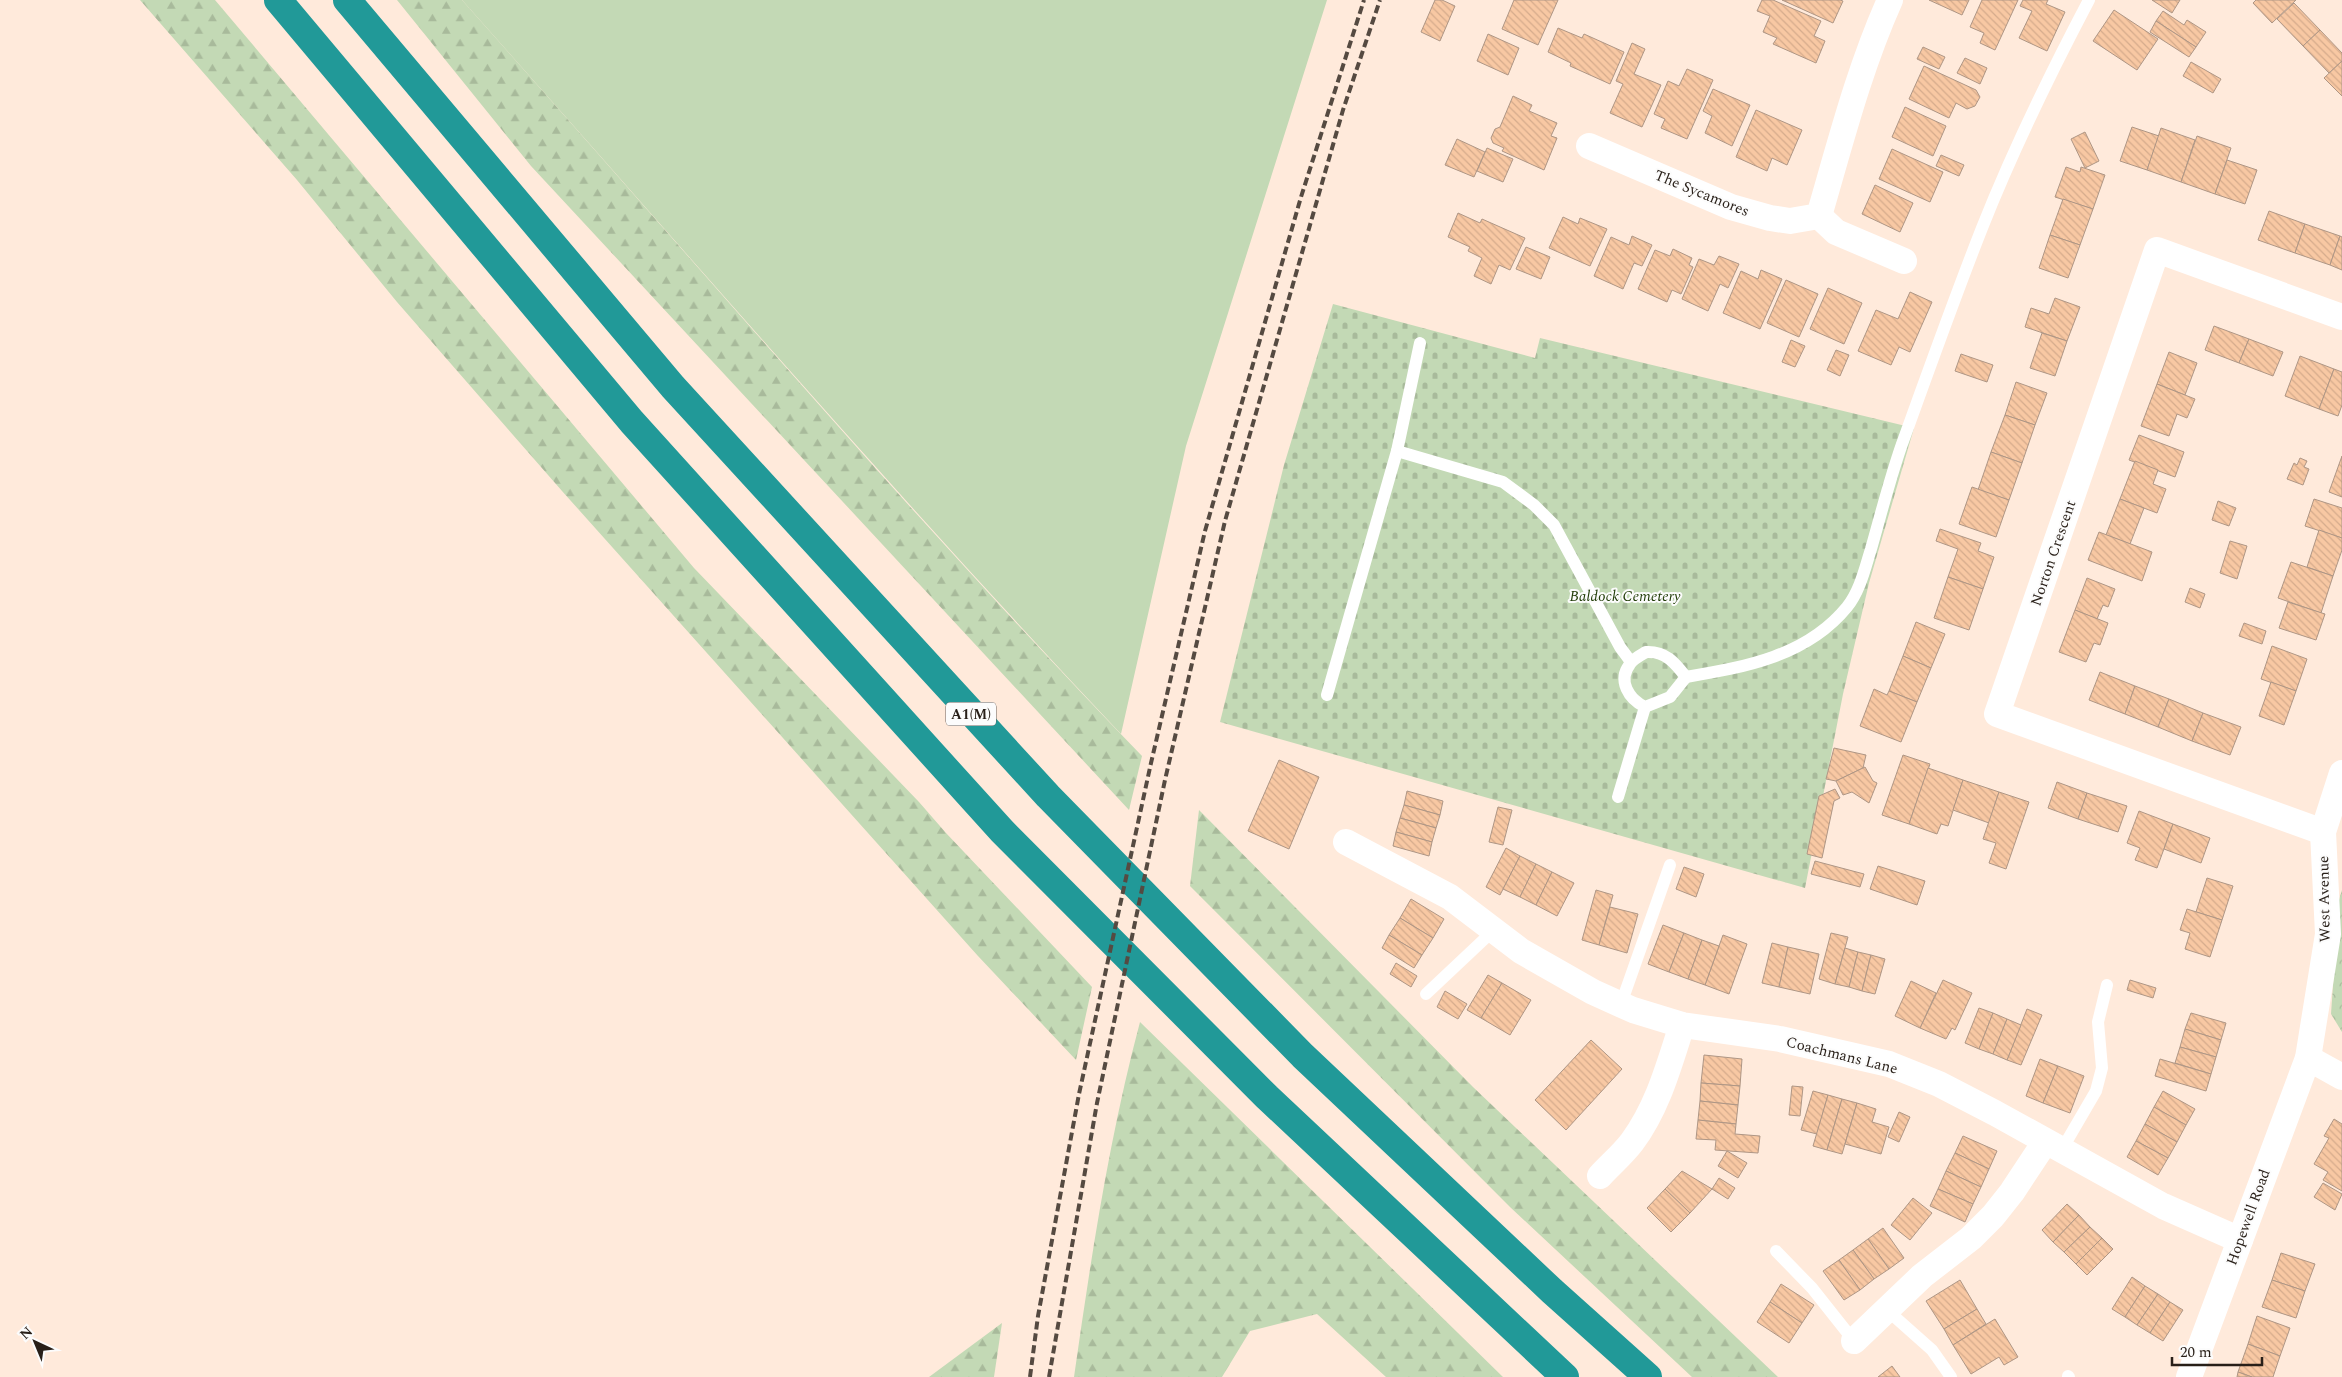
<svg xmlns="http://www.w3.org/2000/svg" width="2342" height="1377" viewBox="0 0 2342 1377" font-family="Spectral,serif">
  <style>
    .green { fill: #c3d9b5 }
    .forest { fill: url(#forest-firs) }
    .cemetery { fill: url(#cemetery-stones) }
    .park { fill: url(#park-crowns) }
    .building { fill: url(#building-back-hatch); stroke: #ae9685 }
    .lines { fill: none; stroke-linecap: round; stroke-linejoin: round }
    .lane { stroke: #fff; stroke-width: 12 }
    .street { stroke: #fff; stroke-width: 26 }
    .highway { stroke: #219998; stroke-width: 28 }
    .rail { stroke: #554a41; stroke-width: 4; stroke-dasharray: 8 4; stroke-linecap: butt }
    .labels { text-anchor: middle; stroke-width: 4; stroke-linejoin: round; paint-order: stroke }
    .shield { fill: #fcfcfc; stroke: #68615c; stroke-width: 1 }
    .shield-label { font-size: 14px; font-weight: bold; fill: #281f18 }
    .street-label { font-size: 15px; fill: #281f18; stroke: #fcfcfc }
    .park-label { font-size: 15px; font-style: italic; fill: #223d08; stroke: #fcfcfc }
  </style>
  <defs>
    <pattern id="forest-firs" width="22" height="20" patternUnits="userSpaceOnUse" patternTransform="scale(1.25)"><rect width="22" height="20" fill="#c3d9b5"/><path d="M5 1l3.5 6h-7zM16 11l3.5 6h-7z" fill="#a8ba9b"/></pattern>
    <pattern id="cemetery-stones" width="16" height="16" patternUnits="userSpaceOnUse" patternTransform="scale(1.25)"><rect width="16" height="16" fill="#c3d9b5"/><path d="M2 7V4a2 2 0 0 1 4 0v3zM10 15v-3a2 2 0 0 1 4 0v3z" fill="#a8ba9b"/></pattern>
    <pattern id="park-crowns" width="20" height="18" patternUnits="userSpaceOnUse" patternTransform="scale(1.25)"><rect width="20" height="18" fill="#c3d9b5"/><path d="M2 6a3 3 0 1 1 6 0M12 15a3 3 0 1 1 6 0" fill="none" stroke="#a8ba9b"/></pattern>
    <pattern id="building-back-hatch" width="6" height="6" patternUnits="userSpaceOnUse" patternTransform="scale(1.25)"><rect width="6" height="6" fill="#f8c8a3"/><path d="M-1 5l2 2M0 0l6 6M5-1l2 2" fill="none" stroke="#d5ab8c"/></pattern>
  </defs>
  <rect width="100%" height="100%" fill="#ffeadb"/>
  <path class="green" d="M462,0h865l-141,446 -65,288c-226,-239 -440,-488 -659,-734z"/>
  <g class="forest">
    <polygon points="140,0 215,0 694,568 919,802 946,833 1092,987 1076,1060 978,956 562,491 397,302 297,180"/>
    <path d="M397,0h65c226,253 444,512 680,756l-13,54 -598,-644z"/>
    <polygon points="1199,810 1473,1087 1778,1377 1692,1377 1510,1207 1190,886"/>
    <path d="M1140,1022l363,355h-117l-69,-63 -67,17 -28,46h-148c17,-119 35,-239 66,-355z"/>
    <polygon points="1002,1323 994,1377 929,1377"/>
  </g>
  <polygon class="cemetery" points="1333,304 1535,358 1540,338 1914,428 1869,583 1843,694 1805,888 1220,722 1284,465"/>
  <polygon class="park" points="2342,890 2342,1032 2331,1014 2339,900"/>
  <g class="building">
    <polygon points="1435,0 1442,0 1455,6 1440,41 1421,32"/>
    <polygon points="1514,0 1558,0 1538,45 1502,29"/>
    <polygon points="1762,0 1773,0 1821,21 1814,36 1825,41 1816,63 1773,44 1777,38 1763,32 1770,16 1757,11"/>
    <polygon points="1782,0 1840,0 1843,1 1833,23"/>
    <polygon points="1929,0 1969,0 1962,15"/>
    <polygon points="1982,0 2018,0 1995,50 1980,43 1984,33 1970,27"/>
    <polygon points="2023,0 2048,0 2046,4 2065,12 2047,51 2019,38 2032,11 2020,6"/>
    <polygon points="2152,0 2180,0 2172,13"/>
    <polygon points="2256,0 2296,0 2272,23 2253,3"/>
    <polygon points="2294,3 2320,30 2303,46 2277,19"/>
    <polygon points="2114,10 2158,39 2137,70 2093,41"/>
    <polygon points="2163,11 2184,25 2187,20 2206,32 2196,47 2156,21"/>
    <polygon points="2156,21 2196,47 2189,57 2150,32"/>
    <polygon points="1558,28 1582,38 1584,34 1624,52 1610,84 1570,66 1571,63 1548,52"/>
    <polygon points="2320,30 2342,53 2342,61 2329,73 2303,46"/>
    <polygon points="1488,34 1519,48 1508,75 1477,61"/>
    <polygon points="1632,43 1645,49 1634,74 1661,85 1642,127 1610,113 1623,84 1616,81"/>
    <polygon points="1923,47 1945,57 1939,69 1917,59"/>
    <polygon points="1965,58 1987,68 1980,84 1957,73"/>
    <polygon points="2342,61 2342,96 2324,78"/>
    <polygon points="2191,62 2221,79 2213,93 2183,76"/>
    <polygon points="1924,66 1976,90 1980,97 1975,106 1967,109 1956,103 1949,118 1909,99"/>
    <polygon points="1687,69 1713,80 1687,139 1661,128 1665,119 1654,114 1668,81 1679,86"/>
    <polygon points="1713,89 1750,105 1732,146 1705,133 1712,116 1703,111"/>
    <polygon points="1513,96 1532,105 1529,111 1557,123 1551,136 1557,138 1544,170 1502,151 1504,148 1493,143 1491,138 1495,129 1500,127"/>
    <polygon points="1905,107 1946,126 1933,156 1892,137"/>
    <polygon points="1756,110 1802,130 1787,165 1772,158 1767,171 1736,157"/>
    <polygon points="2132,127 2159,136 2147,170 2120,161"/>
    <polygon points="2161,128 2195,140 2181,182 2147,170"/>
    <polygon points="2085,132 2099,161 2085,168 2071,139"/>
    <polygon points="2197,136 2231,148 2215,194 2181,182"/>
    <polygon points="1457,139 1485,152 1474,177 1445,165"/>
    <polygon points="1487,148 1513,159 1503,182 1477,171"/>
    <polygon points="1892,149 1943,172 1930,202 1879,179"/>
    <polygon points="1941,155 1964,165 1959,176 1936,166"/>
    <polygon points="2227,160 2257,170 2245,204 2215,194"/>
    <polygon points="2066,167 2080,172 2081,167 2105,175 2093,209 2055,197"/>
    <polygon points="1875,185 1913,203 1900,232 1862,214"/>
    <polygon points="2063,199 2093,209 2080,245 2050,235"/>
    <polygon points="2269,211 2305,224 2295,253 2258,240"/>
    <polygon points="1458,213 1480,223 1482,219 1525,238 1510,270 1499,265 1491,284 1474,276 1482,258 1468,251 1470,247 1448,237"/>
    <polygon points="1563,217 1578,224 1580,218 1607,229 1590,266 1549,248"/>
    <polygon points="2305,224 2340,236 2330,265 2295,253"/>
    <polygon points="2050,235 2080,245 2068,278 2039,268"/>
    <polygon points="1632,236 1652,245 1642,266 1634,263 1623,289 1594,276 1611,237 1629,245"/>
    <polygon points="2340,236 2342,237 2342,270 2330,265"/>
    <polygon points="1526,247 1550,257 1541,279 1516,269"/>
    <polygon points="1673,249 1692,258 1689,265 1693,267 1681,294 1672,290 1667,302 1638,289 1655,250 1670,256"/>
    <polygon points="1719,256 1739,264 1728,288 1720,284 1708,311 1682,299 1699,259 1714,265"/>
    <polygon points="1761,270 1782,279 1760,329 1723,313 1741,271 1758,279"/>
    <polygon points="1786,280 1818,294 1799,337 1767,323"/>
    <polygon points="1828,288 1862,303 1844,344 1810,329"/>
    <polygon points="1910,292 1932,302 1910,352 1899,347 1891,365 1858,351 1876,310 1898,319"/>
    <polygon points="2055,298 2080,307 2067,341 2025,327 2031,308 2049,314"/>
    <polygon points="2214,326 2249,339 2239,363 2205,350"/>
    <polygon points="2042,333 2067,341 2055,376 2030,368"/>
    <polygon points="2249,339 2283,352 2273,376 2239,363"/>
    <polygon points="1791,340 1805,346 1795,367 1782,362"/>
    <polygon points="1836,350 1849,355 1840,376 1827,370"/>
    <polygon points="2169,352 2197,363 2185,395 2157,384"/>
    <polygon points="1961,354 1993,365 1987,382 1955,371"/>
    <polygon points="2300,356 2334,369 2319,409 2285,396"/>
    <polygon points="2334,369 2342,372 2342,405 2338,416 2319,409"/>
    <polygon points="2016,382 2047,393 2035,425 2005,415"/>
    <polygon points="2157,384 2195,399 2187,418 2177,414 2169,436 2141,426"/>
    <polygon points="2005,415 2035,425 2022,463 1991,452"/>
    <polygon points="2139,435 2184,452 2175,477 2129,460"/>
    <polygon points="1991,452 2022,463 2009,500 1978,490"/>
    <polygon points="2342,456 2342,497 2329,492"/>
    <polygon points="2300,458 2307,461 2304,467 2309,469 2303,485 2287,479 2294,463 2297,465"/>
    <polygon points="2135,461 2158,470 2153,484 2166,489 2157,513 2120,499"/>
    <polygon points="1972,487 2009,500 1996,537 1959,524"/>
    <polygon points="2120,499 2144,508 2130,544 2106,535"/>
    <polygon points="2314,499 2342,508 2342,538 2305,526"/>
    <polygon points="2218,501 2236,508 2229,526 2212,520"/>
    <polygon points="1940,529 1981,543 1978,551 1994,557 1983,589 1948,577 1958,549 1936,541"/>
    <polygon points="2319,530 2342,538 2342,550 2333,576 2307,567"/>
    <polygon points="2099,532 2152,552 2142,581 2088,560"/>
    <polygon points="2230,541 2247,546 2237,579 2220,573"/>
    <polygon points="2291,562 2333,576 2321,613 2278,598"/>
    <polygon points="1948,577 1983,589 1969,630 1934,618"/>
    <polygon points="2087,578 2115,589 2108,607 2103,605 2097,619 2075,610"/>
    <polygon points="2190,588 2205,594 2200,608 2185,602"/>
    <polygon points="2288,602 2325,614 2316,640 2279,628"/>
    <polygon points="2075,610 2108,623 2100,645 2094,643 2086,662 2059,652"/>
    <polygon points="1916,622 1945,634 1931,668 1903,656"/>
    <polygon points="2244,623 2266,631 2262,644 2239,636"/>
    <polygon points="2272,646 2307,659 2296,691 2261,679"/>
    <polygon points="1903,656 1931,668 1917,702 1889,691"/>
    <polygon points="2100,672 2135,686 2125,714 2089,700"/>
    <polygon points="2271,682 2296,691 2284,725 2259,716"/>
    <polygon points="2135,686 2169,699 2158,727 2125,714"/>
    <polygon points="1874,689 1887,695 1889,691 1917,702 1901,742 1860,726"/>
    <polygon points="2169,699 2203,713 2192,741 2158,727"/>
    <polygon points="2203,713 2241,727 2230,755 2192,741"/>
    <polygon points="1834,748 1866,755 1863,768 1836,781 1826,779"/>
    <polygon points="1903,755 1930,764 1909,824 1882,815"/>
    <polygon points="1279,760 1319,777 1289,849 1248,831"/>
    <polygon points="1865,767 1873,781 1877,783 1869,803 1852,792 1843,795 1836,781"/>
    <polygon points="1928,768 1963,780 1948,826 1941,824 1937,834 1909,824"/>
    <polygon points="1963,780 1999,792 1989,823 1953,810"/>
    <polygon points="2057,782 2087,793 2078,819 2048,808"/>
    <polygon points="1835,789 1840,798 1834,801 1822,858 1807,854 1819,796"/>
    <polygon points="1407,791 1443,801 1440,815 1404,805"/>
    <polygon points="1999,792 2029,802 2006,869 1989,863 1996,843 1983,839"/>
    <polygon points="2087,793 2127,806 2118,832 2078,819"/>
    <polygon points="1404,805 1440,815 1436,828 1400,818"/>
    <polygon points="1498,807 1512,810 1503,845 1489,842"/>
    <polygon points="2139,811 2173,824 2157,868 2135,860 2140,848 2127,843"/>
    <polygon points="1400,818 1436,828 1432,842 1396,832"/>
    <polygon points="2173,824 2210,838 2201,863 2164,849"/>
    <polygon points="1396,832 1432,842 1429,856 1393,846"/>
    <polygon points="1506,848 1520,856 1500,895 1486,887"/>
    <polygon points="1520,856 1536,864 1520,897 1503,889"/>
    <polygon points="1815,861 1864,874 1860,887 1811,874"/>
    <polygon points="1536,864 1552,872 1536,905 1520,897"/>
    <polygon points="1878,866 1925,881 1917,905 1870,889"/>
    <polygon points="1684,867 1704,874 1696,897 1676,889"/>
    <polygon points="1552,872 1574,883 1557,916 1536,905"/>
    <polygon points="2207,878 2233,886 2222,920 2196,912"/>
    <polygon points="1596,890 1613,895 1599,945 1582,940"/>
    <polygon points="1411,899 1444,919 1433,938 1400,918"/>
    <polygon points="1610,907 1638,914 1627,953 1599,945"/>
    <polygon points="2187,909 2222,920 2210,957 2185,949 2190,933 2180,930"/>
    <polygon points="1400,918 1433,938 1422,955 1389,935"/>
    <polygon points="1663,925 1684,933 1669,972 1648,964"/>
    <polygon points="1684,933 1702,940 1688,979 1669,972"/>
    <polygon points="1831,933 1848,937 1835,984 1819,979"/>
    <polygon points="1389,935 1422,955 1414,968 1382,948"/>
    <polygon points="1723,935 1747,944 1729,994 1705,985"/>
    <polygon points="1702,940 1719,946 1705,985 1688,979"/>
    <polygon points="1772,943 1788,947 1779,987 1762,983"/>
    <polygon points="1788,947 1819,954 1810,994 1779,987"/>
    <polygon points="1845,948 1858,952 1849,987 1835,984"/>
    <polygon points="1858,952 1871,955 1862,991 1849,987"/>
    <polygon points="1871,955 1885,959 1875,994 1862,991"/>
    <polygon points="1396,963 1417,976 1411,987 1390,974"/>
    <polygon points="1488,975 1502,983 1481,1018 1467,1010"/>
    <polygon points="1943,980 1972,993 1955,1030 1952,1028 1946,1039 1920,1028"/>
    <polygon points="2130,980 2156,988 2153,998 2127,990"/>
    <polygon points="1911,981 1936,993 1920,1028 1895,1016"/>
    <polygon points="1502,983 1531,1000 1510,1035 1481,1018"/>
    <polygon points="1445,991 1467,1004 1458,1019 1437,1007"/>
    <polygon points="1979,1008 1993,1013 1979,1049 1965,1043"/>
    <polygon points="2027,1009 2042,1015 2021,1065 2007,1060"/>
    <polygon points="1993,1013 2007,1019 1993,1054 1979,1049"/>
    <polygon points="2191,1013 2226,1023 2221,1040 2185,1029"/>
    <polygon points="2007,1019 2021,1025 2007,1060 1993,1054"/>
    <polygon points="2185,1029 2221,1040 2216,1057 2180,1047"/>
    <polygon points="1591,1040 1622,1069 1566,1130 1535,1100"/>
    <polygon points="2180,1047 2216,1057 2211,1074 2175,1063"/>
    <polygon points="1704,1055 1742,1059 1740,1086 1701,1083"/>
    <polygon points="2040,1059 2058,1066 2043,1103 2026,1096"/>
    <polygon points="2160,1059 2211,1074 2206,1091 2155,1076"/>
    <polygon points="2058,1066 2084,1076 2070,1113 2043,1103"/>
    <polygon points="1701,1083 1740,1086 1738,1105 1700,1101"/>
    <polygon points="1792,1086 1803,1087 1800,1116 1789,1115"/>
    <polygon points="1813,1091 1828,1095 1817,1134 1801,1130"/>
    <polygon points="2163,1091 2195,1109 2186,1125 2154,1107"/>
    <polygon points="1828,1095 1842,1099 1827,1150 1813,1146"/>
    <polygon points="1842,1099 1857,1103 1842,1154 1827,1150"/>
    <polygon points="1700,1101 1738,1105 1736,1124 1698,1120"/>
    <polygon points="1857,1103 1876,1109 1872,1122 1889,1127 1881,1154 1845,1144"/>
    <polygon points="2154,1107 2186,1125 2177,1142 2145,1124"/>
    <polygon points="1899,1112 1910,1117 1899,1142 1888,1137"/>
    <polygon points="2334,1119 2342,1124 2342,1191 2323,1180 2328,1172 2314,1164 2329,1138 2324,1136"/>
    <polygon points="1698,1120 1736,1124 1735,1134 1760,1136 1758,1153 1715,1150 1716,1140 1696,1139"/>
    <polygon points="2145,1124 2177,1142 2168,1158 2136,1141"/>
    <polygon points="1963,1136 1997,1151 1989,1169 1955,1153"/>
    <polygon points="2136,1141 2168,1158 2158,1175 2127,1157"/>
    <polygon points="1727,1151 1747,1163 1738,1178 1718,1166"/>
    <polygon points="1955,1153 1989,1169 1981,1187 1946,1171"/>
    <polygon points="1682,1171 1712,1189 1690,1213 1665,1189"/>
    <polygon points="1946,1171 1981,1187 1973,1204 1938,1189"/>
    <polygon points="1719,1178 1735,1188 1728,1199 1712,1189"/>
    <polygon points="2323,1183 2342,1194 2335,1210 2314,1197"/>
    <polygon points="1665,1189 1690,1213 1671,1232 1647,1208"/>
    <polygon points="1938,1189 1973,1204 1965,1222 1930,1206"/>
    <polygon points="1913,1198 1932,1213 1910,1240 1891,1225"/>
    <polygon points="2067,1204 2079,1215 2053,1242 2042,1230"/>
    <polygon points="2079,1215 2090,1227 2064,1252 2053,1242"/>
    <polygon points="2090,1227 2102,1238 2076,1264 2064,1252"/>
    <polygon points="1883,1228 1904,1258 1889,1269 1868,1239"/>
    <polygon points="2102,1238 2113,1249 2087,1275 2076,1264"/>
    <polygon points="1868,1239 1889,1269 1874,1279 1853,1250"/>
    <polygon points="1853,1250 1874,1279 1860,1290 1839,1260"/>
    <polygon points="2281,1253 2315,1264 2305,1291 2272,1280"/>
    <polygon points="1839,1260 1860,1290 1844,1300 1823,1271"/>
    <polygon points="2132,1277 2145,1286 2125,1317 2112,1309"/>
    <polygon points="1960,1280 1977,1309 1944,1329 1926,1301"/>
    <polygon points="2272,1280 2305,1291 2296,1318 2262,1307"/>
    <polygon points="1781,1284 1814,1305 1802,1323 1770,1302"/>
    <polygon points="2145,1286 2158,1294 2137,1325 2125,1317"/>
    <polygon points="2158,1294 2170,1302 2150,1333 2137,1325"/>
    <polygon points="1770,1302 1802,1323 1789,1343 1757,1322"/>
    <polygon points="2170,1302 2183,1310 2163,1341 2150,1333"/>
    <polygon points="1977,1309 1986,1324 1953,1345 1944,1329"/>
    <polygon points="2257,1316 2290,1328 2280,1356 2248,1344"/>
    <polygon points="1995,1319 2018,1357 2004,1365 1999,1357 1971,1374 1953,1345"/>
    <polygon points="2248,1344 2280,1356 2273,1377 2252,1377 2238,1372"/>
    <polygon points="1892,1366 1900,1377 1878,1377"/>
    <polygon points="2238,1372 2252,1377 2237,1377"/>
  </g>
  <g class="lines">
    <g class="lane">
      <polyline points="1420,343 1397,451 1503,482 1534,505 1554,525 1620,647 1631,662"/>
      <path d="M1646,652c20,-1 29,11 40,25l-16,20 -25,10c-16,-8 -28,-26 -15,-43 3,-5 11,-9 16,-12z"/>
      <path d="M1686,677c60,-10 121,-21 161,-70 13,-16 18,-39 24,-58 10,-35 19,-71 31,-105 26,-72 52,-145 80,-216 31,-78 68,-154 107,-228"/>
      <polyline points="1327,695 1397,451"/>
      <polyline points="1618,797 1645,707"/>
      <polyline points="1426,994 1494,930"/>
      <polyline points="1621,1004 1670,865"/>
      <polyline points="2061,1151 2096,1091 2102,1068 2098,1022 2107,985"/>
      <polyline points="1776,1251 1812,1288 1854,1341"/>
      <polyline points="1887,1310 1932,1350 1951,1377"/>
      <polyline points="2068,1376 2069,1377"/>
    </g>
    <g class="street">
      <path d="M1589,146l142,61 39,11 20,3 29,-5c21,-72 40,-147 71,-216"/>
      <polyline points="1819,216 1836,232 1904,261"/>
      <polyline points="2323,832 1997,714 2157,250 2342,317"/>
      <polyline points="1346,842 1450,897 1521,951 1593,992 1633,1010 1682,1025 1780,1039 1889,1064 1939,1084 1995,1113 2163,1206 2240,1240"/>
      <polyline points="2308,1058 2342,1077"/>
      <path d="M1600,1176c10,-11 23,-22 32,-34 26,-35 37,-77 50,-117"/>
      <polyline points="1854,1341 1922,1276 1971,1238 1993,1216 2012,1192 2045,1142"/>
      <polyline points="2189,1377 2308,1058 2328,934 2323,832 2342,773"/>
    </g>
    <g class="highway">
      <polyline points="278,0 632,422 1002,831 1267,1097 1565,1377"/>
      <polyline points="347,0 673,387 1048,796 1303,1056 1552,1291 1648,1377"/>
    </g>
    <g class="rail">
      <polyline points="1030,1377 1038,1316 1079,1094 1151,763 1205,531 1301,197 1364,0"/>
      <polyline points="1049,1377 1097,1103 1165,780 1225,521 1343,110 1380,0"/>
    </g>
  </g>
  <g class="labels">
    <rect class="shield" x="946" y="702.5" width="50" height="23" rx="4"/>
    <g class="shield-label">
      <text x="971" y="719">A1(M)</text>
    </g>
    <g class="street-label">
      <text transform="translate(1702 193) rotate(22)" y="5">The Sycamores</text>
      <text transform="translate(2053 553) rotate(-71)" y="5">Norton Crescent</text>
      <text transform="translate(2324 899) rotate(-91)" y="5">West Avenue</text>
      <text transform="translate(1842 1055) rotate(14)" y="5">Coachmans Lane</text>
      <text transform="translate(2248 1217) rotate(-70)" y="5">Hopewell Road</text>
    </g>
    <g class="park-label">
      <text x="1625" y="601">Baldock Cemetery</text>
    </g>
  </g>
  <g transform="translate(35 1342) rotate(316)" stroke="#fcfcfc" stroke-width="4" paint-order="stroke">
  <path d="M0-4L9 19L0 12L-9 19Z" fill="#281f18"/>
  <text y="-8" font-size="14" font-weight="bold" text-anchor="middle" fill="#281f18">N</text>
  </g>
  <path d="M2172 1357v8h90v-8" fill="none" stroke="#281f18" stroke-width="2.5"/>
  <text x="2180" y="1357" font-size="15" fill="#281f18" stroke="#fcfcfc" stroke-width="4" paint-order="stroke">20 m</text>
</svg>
